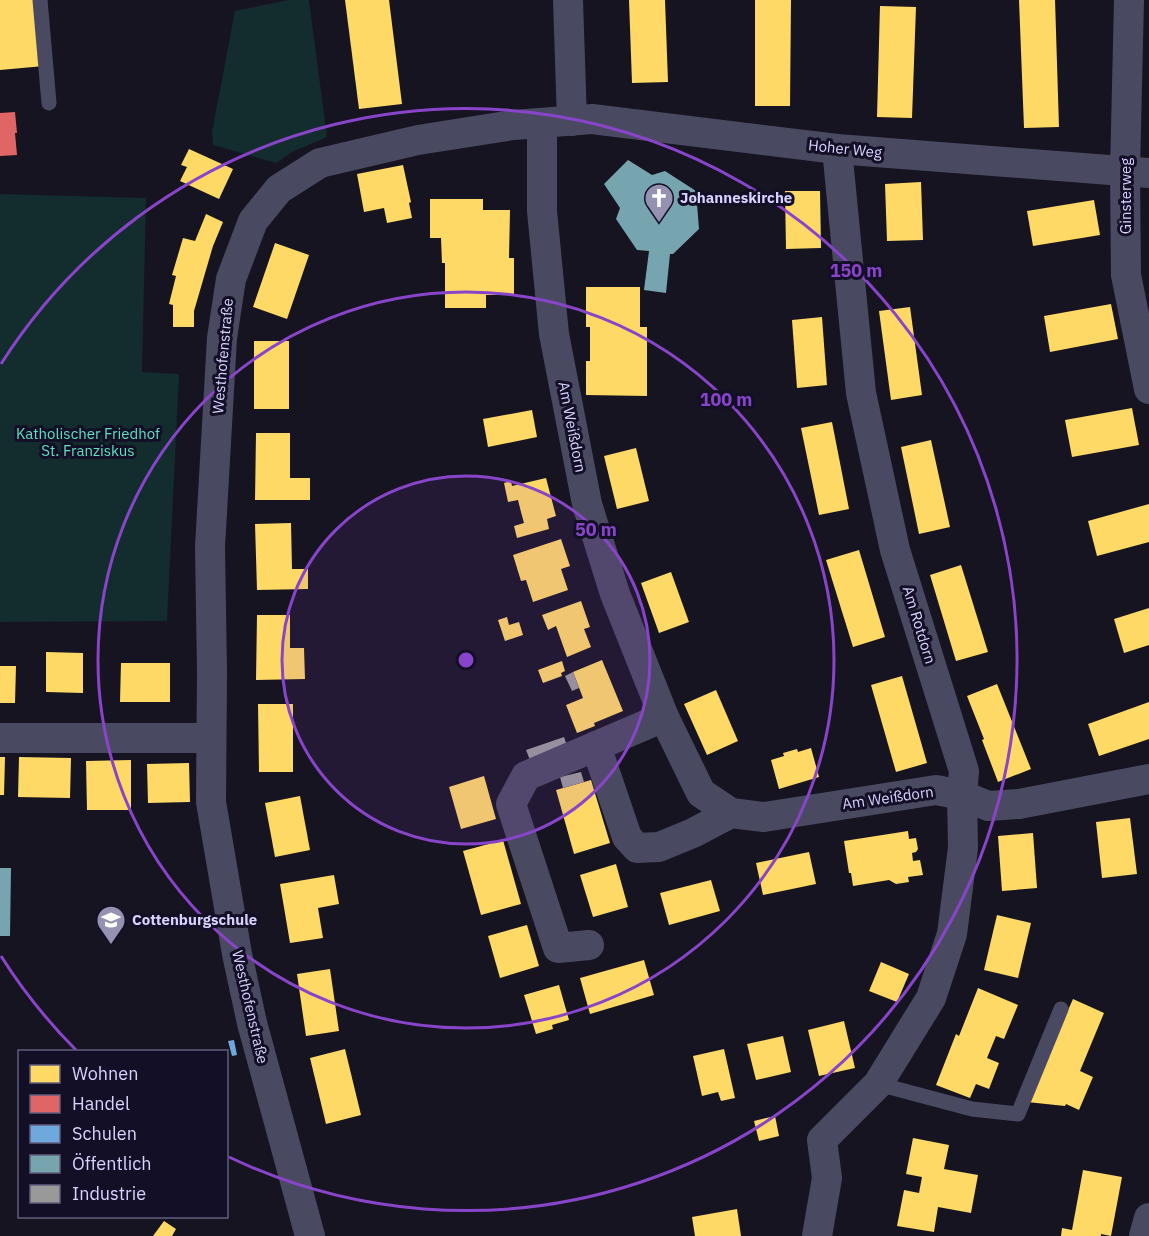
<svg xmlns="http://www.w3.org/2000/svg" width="1149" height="1236" viewBox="0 0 1149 1236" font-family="'IBM Plex Sans',sans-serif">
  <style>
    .green { fill: #132c2d }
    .homes { fill: #ffd966 }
    .shops { fill: #e06666 }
    .schools { fill: #6fa8dc }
    .public { fill: #76a5af }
    .industry { fill: #999 }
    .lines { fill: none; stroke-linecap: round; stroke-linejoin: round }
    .service { stroke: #4a4962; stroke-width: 15 }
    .minor { stroke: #4a4962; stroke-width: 30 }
    .ring { fill: none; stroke: #8945c9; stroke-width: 3 }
    .labels { text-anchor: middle; stroke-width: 6; stroke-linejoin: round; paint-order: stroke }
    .street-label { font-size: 15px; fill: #d9d4ff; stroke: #130f26 }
    .poi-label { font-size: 15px; font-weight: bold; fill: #d9d4ff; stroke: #130f26; text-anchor: start }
    .park-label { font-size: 15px; fill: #5fe0c0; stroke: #130f26 }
    .centre { fill: #8945c9; stroke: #130f26; stroke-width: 3 }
    .ring-label { font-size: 18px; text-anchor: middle; font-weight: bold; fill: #8945c9; stroke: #130f26; stroke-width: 6; stroke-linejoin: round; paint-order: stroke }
  </style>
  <rect width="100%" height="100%" fill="#161421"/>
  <g class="green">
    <polygon points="288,0 309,0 327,137 292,152 276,163 213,145 212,132 235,11"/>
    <polygon points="0,194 146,198 142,372 179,374 167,621 0,622"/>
  </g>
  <g class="homes">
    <polygon points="0,0 38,0 44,66 0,70"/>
    <polygon points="345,0 389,0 402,104 359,109"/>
    <polygon points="629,0 665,0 668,82 632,83"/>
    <polygon points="755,0 791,0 790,106 755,106"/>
    <polygon points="1019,0 1055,0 1059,127 1024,128"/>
    <polygon points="880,6 916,7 912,118 877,117"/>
    <polygon points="189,149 233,169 219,199 180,181 187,167 181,165"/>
    <polygon points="403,165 411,202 409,203 412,218 387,223 384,208 364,212 357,174"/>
    <polygon points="921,182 923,240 887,241 885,184"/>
    <polygon points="785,191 820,191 821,248 786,249"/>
    <polygon points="430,199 483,199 483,210 510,210 509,258 514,258 514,295 486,295 486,308 445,308 445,263 442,263 441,238 430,238"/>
    <polygon points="1094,200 1100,235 1033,246 1027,211"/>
    <polygon points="206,214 223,222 213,246 194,311 194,327 173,327 173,305 169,304 176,276 172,275 183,238 195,241"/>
    <polygon points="275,243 309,255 287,319 253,307"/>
    <polygon points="586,287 640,287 640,327 647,327 647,396 586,395 586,361 590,361 590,327 586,327"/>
    <polygon points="1111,304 1118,339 1050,352 1044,316"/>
    <polygon points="910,307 922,395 891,400 879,311"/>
    <polygon points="822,317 827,385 797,388 792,320"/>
    <rect x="254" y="341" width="35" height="68"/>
    <polygon points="1132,408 1139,445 1072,457 1065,420"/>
    <polygon points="532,410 537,437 488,447 483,419"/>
    <polygon points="832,422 849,509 819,515 801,428"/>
    <polygon points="256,433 290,433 290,478 310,478 310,500 255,500"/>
    <polygon points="931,440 950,527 919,534 901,447"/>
    <polygon points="636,448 649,501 617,509 604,456"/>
    <polygon points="546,478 556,516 547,519 549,529 517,538 514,526 524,523 521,512 518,500 508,502 504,483 511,481 512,486"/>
    <polygon points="1149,504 1149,542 1097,556 1088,521"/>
    <polygon points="291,523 292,569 308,569 308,589 257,590 255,524"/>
    <polygon points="561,539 570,566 561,569 568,590 533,602 526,580 521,581 513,555"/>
    <polygon points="859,550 885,637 853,647 826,560"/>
    <polygon points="961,565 988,652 956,661 930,575"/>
    <polygon points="671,572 689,622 659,633 641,583"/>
    <polygon points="581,601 590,627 584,629 591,647 567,657 556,626 548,630 542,615"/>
    <polygon points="1149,608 1149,645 1124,653 1114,619"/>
    <polygon points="257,615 290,615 290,648 304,648 305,679 256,680"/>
    <polygon points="507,617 509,625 519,622 523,635 505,641 498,620"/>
    <polygon points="46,652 83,653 83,693 46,692"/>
    <polygon points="602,660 623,711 594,723 595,726 577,733 566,705 583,698 573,672"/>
    <polygon points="562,661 565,671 561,673 562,676 543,683 538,670"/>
    <polygon points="121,663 170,663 170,702 120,702"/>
    <polygon points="0,666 16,666 15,703 0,703"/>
    <polygon points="902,676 927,763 896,772 871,685"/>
    <polygon points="997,684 1031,769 998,782 982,740 984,739 967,696"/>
    <polygon points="716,690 738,741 707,755 684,704"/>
    <polygon points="1149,702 1149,739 1099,756 1088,724"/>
    <polygon points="258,704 293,704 293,772 259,772"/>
    <polygon points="811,748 819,777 779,789 771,760 784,756 783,753 797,749 798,752"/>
    <polygon points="0,757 5,757 4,795 0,795"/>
    <polygon points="19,757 71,758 70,798 18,797"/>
    <polygon points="131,760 131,810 87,810 86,761"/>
    <polygon points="189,763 190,802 148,803 147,764"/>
    <polygon points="484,776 496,819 461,829 449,787"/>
    <polygon points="591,780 610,843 574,854 556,790"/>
    <polygon points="300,796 310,850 275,857 265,803"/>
    <polygon points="1130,818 1137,874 1102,878 1096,822"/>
    <polygon points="908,831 909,839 916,838 918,849 916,852 912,853 913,861 920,860 923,875 908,877 909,882 896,884 889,880 853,886 851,873 849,873 844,841"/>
    <polygon points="1033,833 1037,888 1002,891 998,836"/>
    <polygon points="503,840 521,904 481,915 463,851"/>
    <polygon points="809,852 816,884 763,895 756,863"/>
    <polygon points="616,864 628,907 593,917 580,875"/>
    <polygon points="334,875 339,904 318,908 323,938 290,943 280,884"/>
    <polygon points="711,880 720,911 669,925 660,893"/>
    <polygon points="997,915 1031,923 1018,978 984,970"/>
    <polygon points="527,925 539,966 500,978 488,936"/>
    <polygon points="644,960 654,995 590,1014 580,978"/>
    <polygon points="881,962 909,974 897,1002 869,991"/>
    <polygon points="330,969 339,1031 306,1036 297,974"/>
    <polygon points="559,985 569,1020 552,1025 553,1029 536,1034 524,995"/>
    <polygon points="978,988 1018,1005 1004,1039 996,1036 987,1058 999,1063 989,1089 976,1084 970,1098 936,1085 956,1034 959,1036"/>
    <polygon points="1073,999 1104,1013 1080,1071 1093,1077 1079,1110 1066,1104 1065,1106 1027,1102"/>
    <polygon points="844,1021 855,1068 819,1076 808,1030"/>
    <polygon points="783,1036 791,1072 756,1080 747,1044"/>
    <polygon points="345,1049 361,1115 326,1124 310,1058"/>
    <polygon points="724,1049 735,1098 721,1101 718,1092 702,1096 693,1056"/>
    <polygon points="775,1116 779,1136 759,1141 754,1121"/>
    <polygon points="913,1138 949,1145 944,1169 978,1175 971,1213 938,1207 934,1232 897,1226 904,1190 919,1193 922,1177 906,1174"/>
    <polygon points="1083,1170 1122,1177 1111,1236 1101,1234 1101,1236 1061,1236 1062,1228 1072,1230"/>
    <polygon points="737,1209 741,1236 695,1236 692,1217"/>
    <polygon points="164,1221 176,1229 172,1236 153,1236"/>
  </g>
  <polygon class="shops" points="15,112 17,133 15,133 17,155 0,156 0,113"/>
  <polygon class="schools" points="234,1040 237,1055 232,1056 228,1041"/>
  <g class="public">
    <polygon points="628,160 652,175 665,171 696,191 699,229 673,254 670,254 666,293 644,290 649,251 637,250 616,219 620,208 604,184"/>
    <polygon points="0,868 11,868 10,936 0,936"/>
  </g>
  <g class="industry">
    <polygon points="573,672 579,688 572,691 565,676"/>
    <polygon points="564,737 568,749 530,760 526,750"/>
    <polygon points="581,772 584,782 563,788 560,777"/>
  </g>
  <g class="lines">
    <g class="service">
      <polyline points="40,0 49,103"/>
      <polyline points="878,1084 972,1109 1018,1114 1061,1009"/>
    </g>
    <g class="minor">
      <polyline points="568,0 572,121"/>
      <polyline points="1129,0 1125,172 1126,275 1149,389"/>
      <polyline points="542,124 542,211 554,334 587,504 615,594 664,717 701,793 731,813 764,817 936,790 962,795 988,806 1019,804 1149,779"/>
      <polyline points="0,738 211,738"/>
      <polyline points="596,746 627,837 637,848 659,847 693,833 731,813"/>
      <polyline points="589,945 558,948 511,804 526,776 664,717"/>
      <polyline points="310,1236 252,1023 237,954 211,802 212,672 210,547 222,338 231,279 253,221 279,189 320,163 418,140 513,125 592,119 837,149 1149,173"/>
      <polyline points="817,1236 827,1178 822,1140 878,1084 931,998 952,934 963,848 962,795 964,771 895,550 861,393 837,149"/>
      <polyline points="1144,1236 1149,1218"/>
    </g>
  </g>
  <circle cx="466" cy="660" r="184" fill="#8945c9" fill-opacity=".12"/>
  <g class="ring">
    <circle cx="466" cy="660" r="184"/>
    <circle cx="466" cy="660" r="368"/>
    <path d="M76 1050A551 551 0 0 1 1 956M1 364A551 551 0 1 1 229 1157"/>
  </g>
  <defs>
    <g id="church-pin" transform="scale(1.5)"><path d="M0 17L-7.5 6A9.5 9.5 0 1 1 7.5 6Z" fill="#9591b1" stroke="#130f26"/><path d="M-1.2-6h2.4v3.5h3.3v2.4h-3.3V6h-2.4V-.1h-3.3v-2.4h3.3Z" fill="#fff"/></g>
    <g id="school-pin" transform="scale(1.5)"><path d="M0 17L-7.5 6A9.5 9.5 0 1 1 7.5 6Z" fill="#9591b1" stroke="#130f26"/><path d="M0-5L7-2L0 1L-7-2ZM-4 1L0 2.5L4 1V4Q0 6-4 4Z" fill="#fff"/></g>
  </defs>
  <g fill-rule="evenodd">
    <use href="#church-pin" x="659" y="198"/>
    <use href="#school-pin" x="111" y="920"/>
  </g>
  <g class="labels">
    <g class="street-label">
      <text transform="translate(845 149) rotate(6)" y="5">Hoher Weg</text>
      <text transform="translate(1126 196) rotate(-90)" y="5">Ginsterweg</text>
      <text transform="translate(223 356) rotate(-85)" y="5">Westhofenstraße</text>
      <text transform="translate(572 427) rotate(79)" y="5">Am Weißdorn</text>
      <text transform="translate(919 625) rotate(73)" y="5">Am Rotdorn</text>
      <text transform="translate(888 798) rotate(-8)" y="5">Am Weißdorn</text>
      <text transform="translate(250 1007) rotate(77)" y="5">Westhofenstraße</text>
    </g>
    <g class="poi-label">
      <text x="680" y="203">Johanneskirche</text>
      <text x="132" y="925">Cottenburgschule</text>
    </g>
    <g class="park-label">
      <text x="88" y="439">Katholischer Friedhof<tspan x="88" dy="17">St. Franziskus</tspan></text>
    </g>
  </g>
  <circle cx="466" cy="660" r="9" class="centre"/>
  <g class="ring-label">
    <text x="856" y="277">150 m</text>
    <text x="726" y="406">100 m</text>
    <text x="596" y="536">50 m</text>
  </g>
  <rect x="18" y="1050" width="210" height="168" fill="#130f26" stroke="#625e7d" stroke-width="1.5"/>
  <rect x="30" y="1065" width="30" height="18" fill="#ffd966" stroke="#625e7d" stroke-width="1.5"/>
  <text x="72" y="1080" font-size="18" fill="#d9d4ff">Wohnen</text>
  <rect x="30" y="1095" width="30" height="18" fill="#e06666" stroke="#625e7d" stroke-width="1.5"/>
  <text x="72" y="1110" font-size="18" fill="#d9d4ff">Handel</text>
  <rect x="30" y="1125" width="30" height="18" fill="#6fa8dc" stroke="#625e7d" stroke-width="1.5"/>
  <text x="72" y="1140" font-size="18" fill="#d9d4ff">Schulen</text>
  <rect x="30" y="1155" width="30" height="18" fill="#76a5af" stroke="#625e7d" stroke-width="1.5"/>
  <text x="72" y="1170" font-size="18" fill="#d9d4ff">Öffentlich</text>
  <rect x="30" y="1185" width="30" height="18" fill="#999999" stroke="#625e7d" stroke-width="1.5"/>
  <text x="72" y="1200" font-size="18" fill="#d9d4ff">Industrie</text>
</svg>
